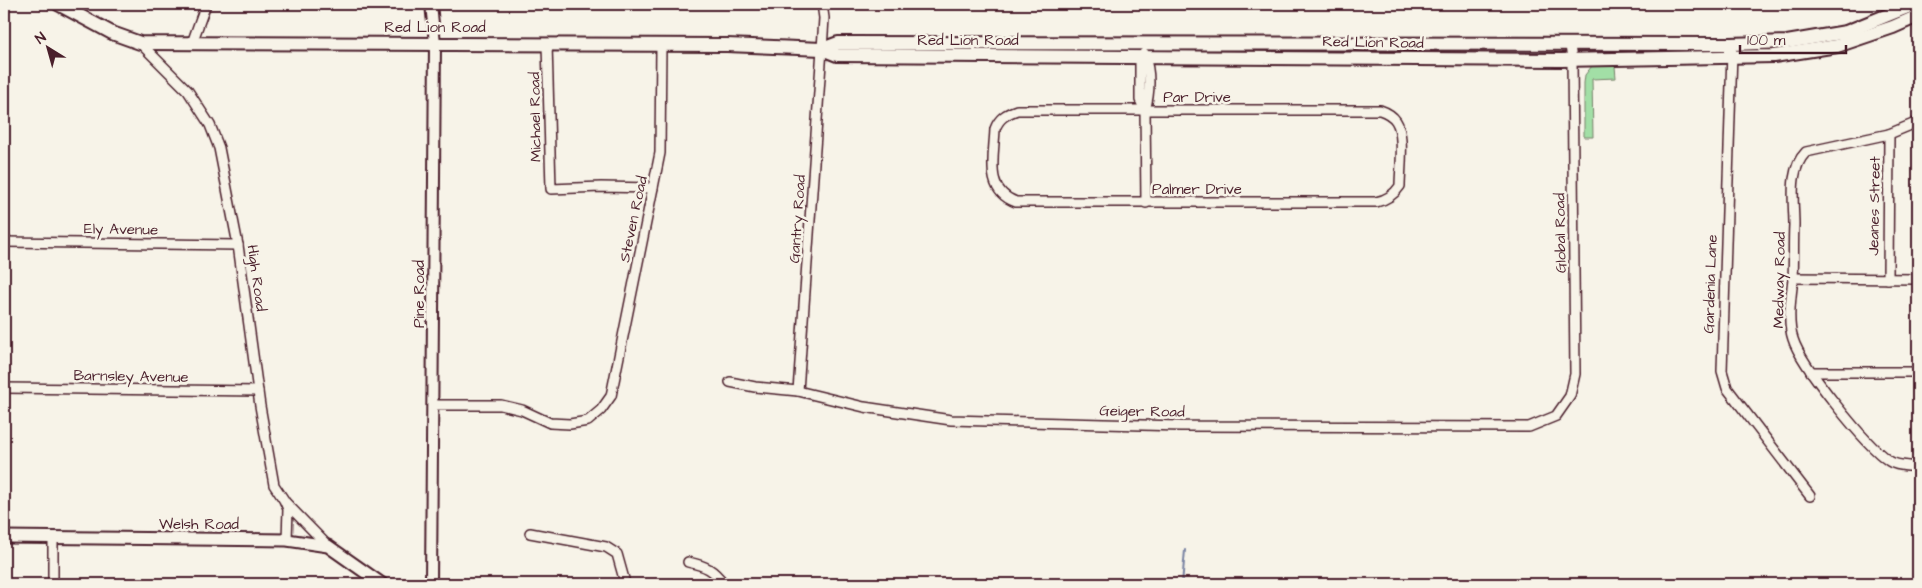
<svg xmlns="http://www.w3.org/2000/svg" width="1922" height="588" viewBox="0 0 1922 588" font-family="'Architects Daughter',sans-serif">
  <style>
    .park { fill: #a2dfa6; stroke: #767f68 }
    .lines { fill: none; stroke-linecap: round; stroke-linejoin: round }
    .stream { stroke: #7781a1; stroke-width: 2 }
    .minor-casing { stroke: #4a1f2b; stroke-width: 12 }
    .tertiary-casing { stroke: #4a1f2b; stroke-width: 14 }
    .secondary-casing { stroke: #4a1f2b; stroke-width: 15 }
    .primary-casing { stroke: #4a1f2b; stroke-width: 16 }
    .minor { stroke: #f7f3e8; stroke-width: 9 }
    .tertiary { stroke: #f7f3e8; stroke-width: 10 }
    .secondary { stroke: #f7f3e8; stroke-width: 11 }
    .primary { stroke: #f7f3e8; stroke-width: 12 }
    .labels { text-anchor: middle; stroke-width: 5; stroke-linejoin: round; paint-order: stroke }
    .street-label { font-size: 15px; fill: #4a1f2b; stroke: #f7f3e8 }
  </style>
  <rect width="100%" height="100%" fill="#f7f3e8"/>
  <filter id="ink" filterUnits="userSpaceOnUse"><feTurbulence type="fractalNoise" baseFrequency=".02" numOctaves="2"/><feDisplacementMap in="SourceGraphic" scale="10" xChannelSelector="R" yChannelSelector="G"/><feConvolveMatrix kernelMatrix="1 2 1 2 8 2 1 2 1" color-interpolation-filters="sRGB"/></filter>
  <g filter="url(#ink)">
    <polygon class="park" points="1592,66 1615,66 1616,78 1592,79 1593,137 1584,137 1584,83 1585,75"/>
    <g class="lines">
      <polyline class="stream" points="1182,584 1185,550"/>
      <g class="minor-casing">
        <g id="minor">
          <polyline points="140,43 188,91 210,125 219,148 238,245 260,406 274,485 284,500 288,509 287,540"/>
          <polyline points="192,43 206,4"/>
          <polyline points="547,44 551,189 601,187 653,188"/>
          <polyline points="1732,52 1722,371 1727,388 1810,496"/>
          <polyline points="1144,53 1140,64 1140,100 1145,110"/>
          <path d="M1144,55c7,16 6,39 1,55l1,93"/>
          <path d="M1017,110h363c6,2 12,5 16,11 9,13 4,49 4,65 -6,9 -14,14 -24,16h-360c-32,-11 -22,-45 -21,-73 4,-11 11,-15 22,-19z"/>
          <path d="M1918,122l-29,12 -83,18c-18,18 -12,50 -12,73 -1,18 0,36 -1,54 -2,17 -6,43 0,60 8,26 73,107 96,122 7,5 20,5 29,6"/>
          <polyline points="4,242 238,245"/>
          <polyline points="1793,278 1918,279"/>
          <polyline points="1888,279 1889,134"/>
          <polyline points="1811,372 1918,372"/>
          <polyline points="730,382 755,387 798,391 864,407 951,420 1180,426 1529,427 1556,416 1570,396 1575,374 1572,60 1570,45"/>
          <polyline points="4,388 258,391"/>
          <polyline points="798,391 822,49 824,18 822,4"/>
          <polyline points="433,405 501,405 522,410 550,423 570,424 588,421 601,410 611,396 660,153 661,45"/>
          <polyline points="286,503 328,546"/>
          <polyline points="530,533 606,547 617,554 624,579 623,584"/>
          <path d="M688,562c18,4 25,7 36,22"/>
          <polyline points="53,584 53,538"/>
        </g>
      </g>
      <g class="tertiary-casing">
        <polyline id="tertiary" points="431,4 435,43 431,584"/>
      </g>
      <g class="secondary-casing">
        <polyline id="secondary" points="4,537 287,540 328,546 382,584"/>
      </g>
      <g class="primary-casing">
        <g id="primary">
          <polyline points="58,4 112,33 140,43 727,45 822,49 837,55 1561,60 1774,56 1837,46 1893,27 1918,16"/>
          <polyline points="822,49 838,43 1731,44 1787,42 1846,32 1915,4"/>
        </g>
      </g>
      <use href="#minor" class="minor"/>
      <use href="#tertiary" class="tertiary"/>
      <use href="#secondary" class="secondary"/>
      <use href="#primary" class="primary"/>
    </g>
  </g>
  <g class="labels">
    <g class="street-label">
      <text x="435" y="32">Red Lion Road</text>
      <text x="968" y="45">Red Lion Road</text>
      <text transform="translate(1373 42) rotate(1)" y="5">Red Lion Road</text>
      <text x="1197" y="102">Par Drive</text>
      <text transform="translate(535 117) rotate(-91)" y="5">Michael Road</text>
      <text x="1197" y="194">Palmer Drive</text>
      <text transform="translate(1874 206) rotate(-89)" y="5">Jeanes Street</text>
      <text transform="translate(633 219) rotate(-78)" y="5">Steven Road</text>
      <text transform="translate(797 219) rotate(-86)" y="5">Gantry Road</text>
      <text transform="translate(121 229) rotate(1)" y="5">Ely Avenue</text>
      <text transform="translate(1560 233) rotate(-91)" y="5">Global Road</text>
      <text transform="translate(257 278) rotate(82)" y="5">High Road</text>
      <text transform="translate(1779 280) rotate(-89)" y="5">Medway Road</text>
      <text transform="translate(1710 284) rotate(-88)" y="5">Gardenia Lane</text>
      <text transform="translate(419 294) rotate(-90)" y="5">Pine Road</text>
      <text transform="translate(131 376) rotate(1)" y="5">Barnsley Avenue</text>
      <text transform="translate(1142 411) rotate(1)" y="5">Geiger Road</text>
      <text x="199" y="529">Welsh Road</text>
    </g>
  </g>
  <rect width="1922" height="588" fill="none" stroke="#f7f3e8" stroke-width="20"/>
  <rect x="10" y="10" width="1902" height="568" fill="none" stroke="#4a1f2b" stroke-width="2" filter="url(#ink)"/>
  <g transform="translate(48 48) rotate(323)" stroke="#f7f3e8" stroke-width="4" paint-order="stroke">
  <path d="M0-4L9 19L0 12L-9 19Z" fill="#4a1f2b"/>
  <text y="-8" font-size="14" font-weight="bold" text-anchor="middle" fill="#4a1f2b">N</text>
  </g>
  <path d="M1740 45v8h106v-8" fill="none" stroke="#4a1f2b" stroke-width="2.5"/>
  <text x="1747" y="45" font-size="15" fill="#4a1f2b" stroke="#f7f3e8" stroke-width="4" paint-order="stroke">100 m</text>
</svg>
